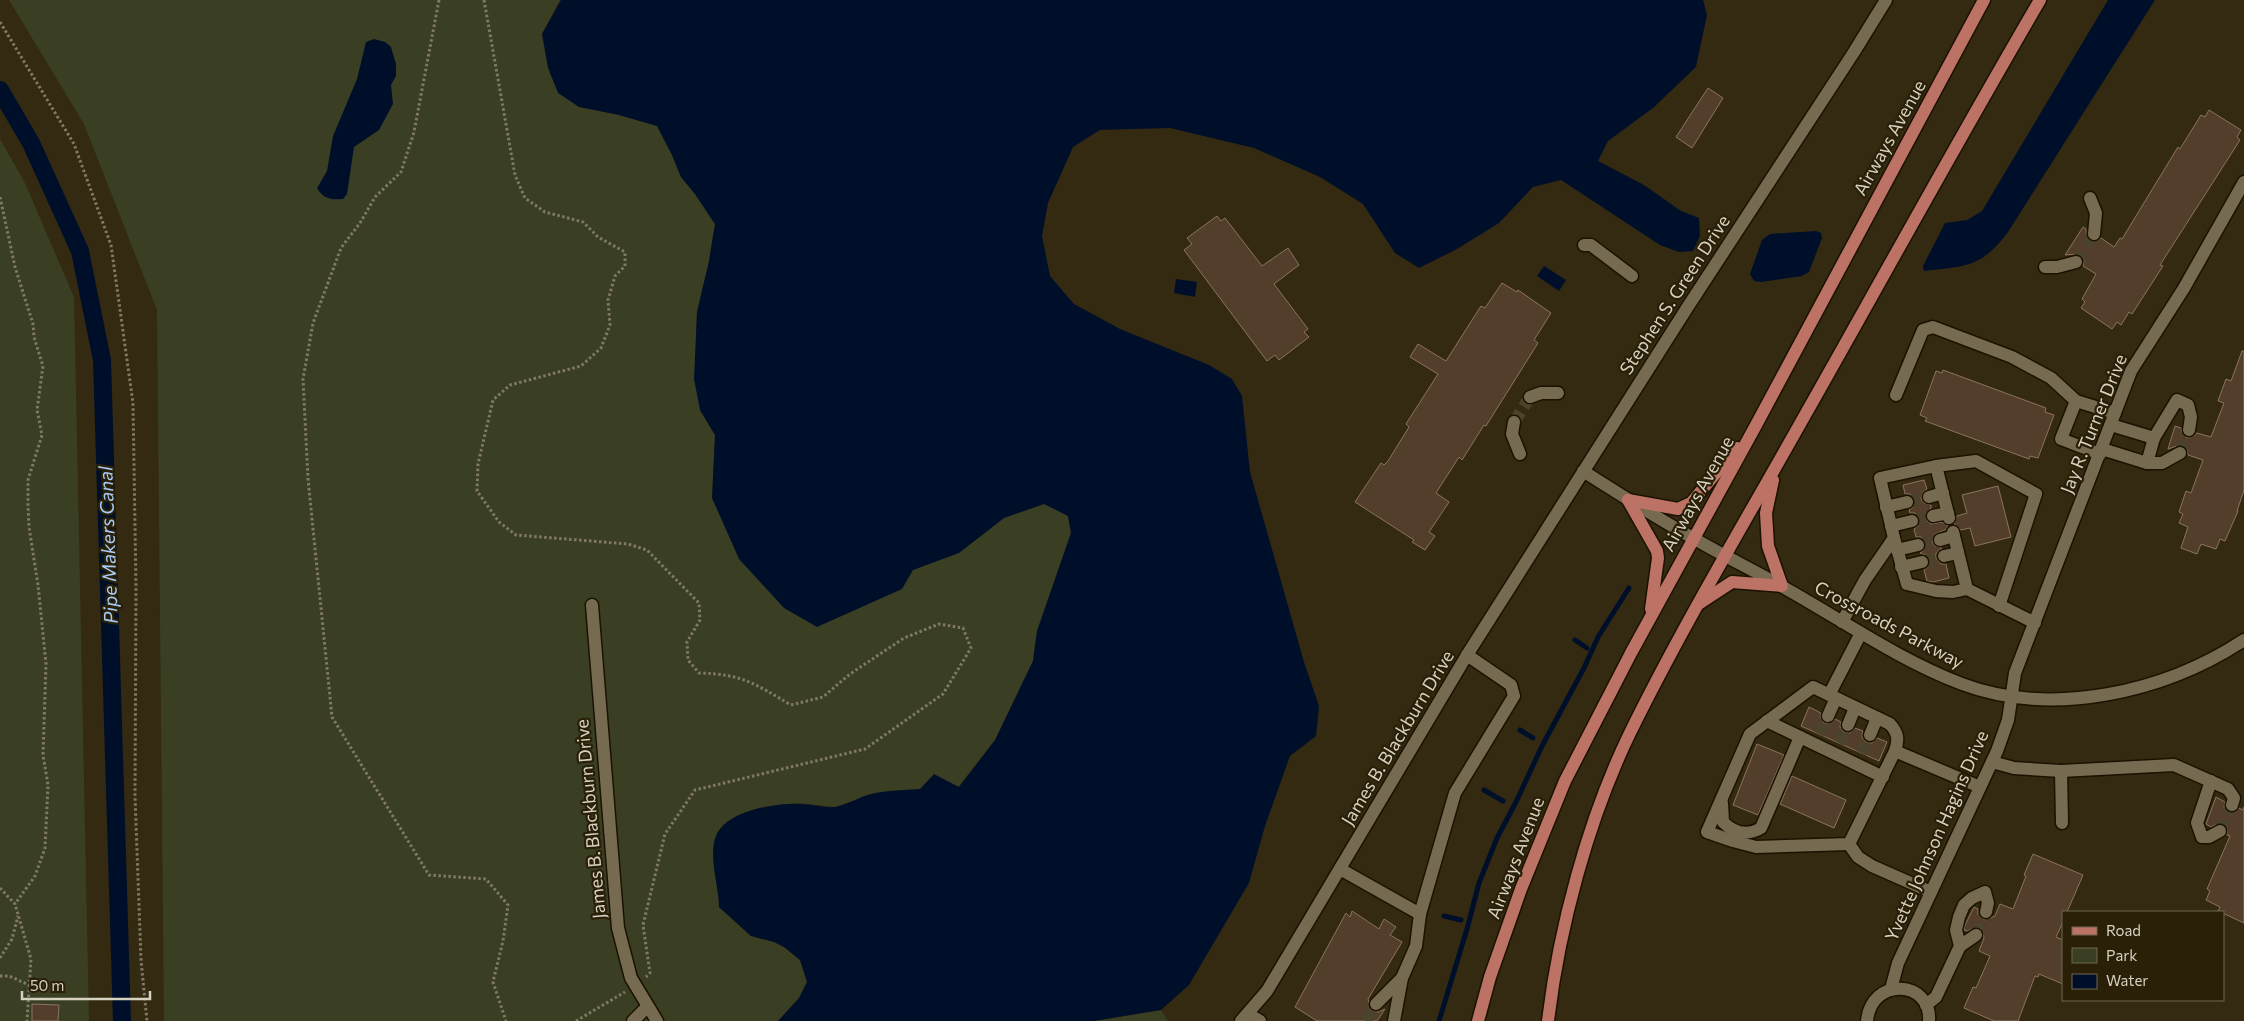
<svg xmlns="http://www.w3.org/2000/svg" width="2244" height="1021" viewBox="0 0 2244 1021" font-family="Commissioner,sans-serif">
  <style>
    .green { fill: #3a3f24 }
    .water { fill: #000f29 }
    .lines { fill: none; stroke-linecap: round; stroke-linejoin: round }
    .stream { stroke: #000f29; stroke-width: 5 }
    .canal { stroke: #000f29; stroke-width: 18 }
    .building { fill: #533e2c; stroke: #8b7360 }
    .minor-tunnel { stroke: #4c432c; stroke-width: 12; stroke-dasharray: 12 6; stroke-linecap: butt }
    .minor-casing { stroke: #1b1200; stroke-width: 15 }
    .major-casing { stroke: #1b1200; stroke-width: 15 }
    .path { stroke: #817965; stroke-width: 3; stroke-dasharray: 2.5 2.5; stroke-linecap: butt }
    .minor { stroke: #766b51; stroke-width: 12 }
    .major { stroke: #bc7365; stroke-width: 12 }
    .labels { text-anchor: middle; stroke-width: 4.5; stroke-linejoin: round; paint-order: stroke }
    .street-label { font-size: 18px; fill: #d7d1c2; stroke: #292007 }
    .water-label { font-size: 19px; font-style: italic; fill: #a7ccf8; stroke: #292007 }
  </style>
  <rect width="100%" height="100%" fill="#332a11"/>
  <g class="green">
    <polygon points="9,0 560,0 542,34 619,115 657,126 672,155 681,177 695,194 715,224 709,261 697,312 696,335 700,410 715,435 712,498 901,589 913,570 959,552 1004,518 1044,504 1068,515 1071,533 1037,631 1033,661 995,740 958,787 872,794 835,807 799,803 714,842 714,869 719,891 719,907 751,936 774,942 784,947 800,960 807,982 799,998 778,1021 164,1021 157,310 84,124"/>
    <polygon points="0,139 24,181 74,297 89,1021 0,1021"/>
    <polygon points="1161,1010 1168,1021 1094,1021"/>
  </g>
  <g class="water">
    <path d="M561,0h1142l4,15 -11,52 -43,41 -45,33 -10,20 46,24 37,26 18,7 1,18 -7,15 -14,1 -19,-7 -99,-65 -28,7 -34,36 -42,26 -38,19 -24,-15 -32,-49 -43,-27 -66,-29 -84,-20 -70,2 -27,17 -25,56 -6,33 8,40 24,28 46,25 89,36 23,14 10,17 8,76 54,190 15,44 -3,30 -26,20 -25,70 -16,57 -60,102 -28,25 -67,11h-316l21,-23 8,-16 -7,-22 -16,-13 -10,-5 -23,-6 -32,-29c0,-23 -14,-59 1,-78 14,-19 59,-27 81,-25 11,0 24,4 34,3 12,-2 24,-10 36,-13 16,-4 33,-4 49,-5l14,-15 25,13 36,-47 38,-79 4,-30 34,-98 -3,-17 -24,-12 -40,14 -45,35 -46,17 -11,19 -85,38 -33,-19 -45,-49 -27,-61 3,-63 -15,-25 -6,-31 3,-67 12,-51 6,-37 -20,-30 -14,-17 -9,-22 -15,-29 -38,-11 -40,-8 -21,-14 -10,-25 -6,-34z"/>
    <path d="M2108,0h47l-147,232c-27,36 -42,34 -84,39l-1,-5 22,-43 22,-3 15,-9z"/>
    <path d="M374,39l11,3 6,5 5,17v12l-5,9 2,19 -14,26 -25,17 -7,47 -4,5c-12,1 -20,0 -26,-11l10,-17 6,-35 24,-57 9,-37z"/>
    <polygon points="1816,231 1821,233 1822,238 1809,272 1802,276 1761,282 1754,281 1750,274 1762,240 1770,234"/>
    <polygon points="1544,266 1566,280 1559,291 1537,276"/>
    <polygon points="1176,279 1197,282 1195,297 1174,293"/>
  </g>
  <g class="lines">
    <g class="stream">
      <polyline points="1575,640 1587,648"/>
      <polyline points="1520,730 1533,738"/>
      <polyline points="1484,790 1503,801"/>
      <polyline points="1444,916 1461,920"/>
      <polyline points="1439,1021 1467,929 1479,883 1497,838 1516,802 1542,746 1584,668 1598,637 1629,588"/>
    </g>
    <polyline class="canal" points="0,90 31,143 80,251 102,360 122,1021"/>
  </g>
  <g class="building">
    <polygon points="1708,88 1723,98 1692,148 1676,137"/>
    <polygon points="2209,110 2241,130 2237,137 2240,140 2160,265 2163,266 2132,314 2129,312 2121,325 2117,322 2112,329 2081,308 2085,302 2082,299 2096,274 2083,266 2084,260 2081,256 2078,254 2065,255 2083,227 2086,229 2087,238 2093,242 2101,238 2114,247 2120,238 2122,239 2178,147 2180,149 2201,115 2205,117"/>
    <polygon points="1217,216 1221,221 1225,218 1262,266 1288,248 1299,265 1274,284 1308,329 1304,332 1309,337 1279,360 1275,355 1267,361 1184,250 1192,244 1187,238"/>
    <polygon points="1502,283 1517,292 1518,290 1551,313 1534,340 1538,343 1486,426 1484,425 1462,460 1459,457 1436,493 1449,502 1429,532 1435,536 1425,550 1412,542 1414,540 1355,502 1381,463 1384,465 1388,461 1409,427 1406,424 1438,374 1410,357 1418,344 1446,361 1481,306 1485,308"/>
    <polygon points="2242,351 2244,351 2244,490 2237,511 2238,511 2225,541 2220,539 2216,549 2201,544 2197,554 2181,548 2188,527 2179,523 2183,514 2179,512 2186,491 2191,493 2203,460 2188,455 2187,450 2184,446 2180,445 2168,449 2175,426 2181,428 2182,433 2187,438 2192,437 2197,433 2211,437 2224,403 2218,401 2226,379 2231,381"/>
    <polygon points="1943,370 2046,408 2045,412 2054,415 2038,458 2030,456 2029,459 1925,421 1927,418 1920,415 1936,371 1942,373"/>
    <polygon points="1924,480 1927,489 1923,492 1921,499 1924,503 1931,505 1931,508 1926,513 1927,521 1931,524 1942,522 1948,526 1945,530 1935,534 1932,542 1935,546 1942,548 1936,553 1936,558 1941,564 1946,564 1949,578 1933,582 1927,581 1924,570 1930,565 1930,560 1928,556 1920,553 1926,548 1926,543 1921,537 1916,537 1914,529 1920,524 1920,519 1915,513 1910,513 1909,510 1915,505 1915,500 1910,494 1905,494 1903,485"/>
    <polygon points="1998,486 2011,537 1975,546 1970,528 1961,530 1954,524 1957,516 1967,513 1962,495"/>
    <polygon points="1809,707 1821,713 1820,717 1824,723 1829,724 1835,719 1841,722 1840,727 1844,732 1850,733 1855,728 1863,731 1862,737 1866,742 1872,743 1877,738 1887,742 1879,761 1801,726"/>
    <polygon points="1757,744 1784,755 1758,815 1733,805"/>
    <polygon points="1792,776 1846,800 1834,828 1780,804"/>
    <polygon points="2216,797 2225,802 2224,807 2229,813 2234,813 2239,808 2243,810 2244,807 2244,923 2218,911 2220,907 2206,900 2210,891 2207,889 2230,836 2227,835 2227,828 2224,824 2220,823 2211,827 2206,824"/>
    <polygon points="2033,854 2083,875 2067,912 2063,912 2063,922 2056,937 2063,940 2063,984 2039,974 2038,977 2035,976 2018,1021 1994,1021 1964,1008 1973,987 1976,988 1990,956 1979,951 1984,938 1982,930 1976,927 1967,931 1964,930 1965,925 1974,907 1978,909 1978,915 1985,920 1995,916 2000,904 2013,909 2026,876 2024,875"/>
    <polygon points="1352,911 1379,929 1384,919 1396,927 1390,935 1402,942 1368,999 1371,1010 1378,1012 1385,1009 1377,1021 1317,1021 1295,1007 1346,913 1350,917"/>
    <polygon points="32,1004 59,1005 58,1021 32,1021"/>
  </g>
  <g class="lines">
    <g class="minor-tunnel">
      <polyline points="2076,262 2094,234"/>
      <polyline points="1514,422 1530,397"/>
      <polyline points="2180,453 2189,430"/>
      <polyline points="1907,502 1929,497"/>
      <polyline points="1912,521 1933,516"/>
      <polyline points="1918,545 1940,540"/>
      <polyline points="1922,562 1944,556"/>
      <polyline points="1819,734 1828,716"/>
      <polyline points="1839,743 1848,725"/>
      <polyline points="1861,753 1870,735"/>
      <polyline points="2220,831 2232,805"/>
      <polyline points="1976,935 1986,912"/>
      <polyline points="1366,1021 1376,1004"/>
    </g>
    <g class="minor-casing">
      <g id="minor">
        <polyline points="2090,198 2096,213 2094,234"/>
        <polyline points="1584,245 1591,245 1632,276"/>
        <polyline points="2045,267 2057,267 2076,262"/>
        <polyline points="1896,395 1923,330 1933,327 2012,357 2051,378 2076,401 2115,413"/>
        <polyline points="1530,397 1541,393 1558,393"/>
        <polyline points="2076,401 2061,439 2100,454"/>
        <polyline points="1514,422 1512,434 1520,454"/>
        <polyline points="2111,425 2154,438"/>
        <polyline points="2102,449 2147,463 2162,463 2180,453"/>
        <polyline points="2147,463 2154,438 2177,400 2188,405 2191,417 2189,430"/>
        <polyline points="1936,466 1949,518"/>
        <path d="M1583,471c36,23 72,46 110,67 29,17 60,32 90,49 59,33 116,73 179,97 91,34 203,8 282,-44"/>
        <polyline points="1929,497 1943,493"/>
        <polyline points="1886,507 1907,502"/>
        <polyline points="1933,516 1948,513"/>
        <polyline points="1891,526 1912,521"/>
        <polyline points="1953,532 1967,589"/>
        <polyline points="1894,538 1880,478 1936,466 1976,461 2036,494 1999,606"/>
        <polyline points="1940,540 1954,536"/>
        <polyline points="1897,550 1918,545"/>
        <polyline points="1944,556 1958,553"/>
        <polyline points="1901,567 1922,562"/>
        <polyline points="592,605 618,928 631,978 657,1021"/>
        <polyline points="1842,622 1865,580 1894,538 1907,584 1936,591 1953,592 1967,589 2035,623"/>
        <path d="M1813,687l77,37c8,9 9,15 5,27l-46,93 -93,3 -23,-6 -26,-9 43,-98z"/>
        <polyline points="1829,695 1861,633"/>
        <polyline points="1828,716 1836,698"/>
        <polyline points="1767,721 1883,777"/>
        <polyline points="1848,725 1855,708"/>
        <polyline points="1870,735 1877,718"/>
        <polyline points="1895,751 1980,787"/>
        <polyline points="1992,762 2014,768 2061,771 2174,765 2228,789 2234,798 2232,805"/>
        <polyline points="2061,771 2062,823"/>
        <polyline points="2211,781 2197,823 2202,837 2209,837 2220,831"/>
        <path d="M1722,803l1,19c11,11 25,14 38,6l39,-91"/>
        <polyline points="1849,844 1858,857 1872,866 1931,892"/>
        <polyline points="1340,869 1420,914"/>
        <polyline points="1960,946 1976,935"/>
        <polyline points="1891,989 1898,963 1997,751 2008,720 2015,673 2131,371 2184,288 2244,182"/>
        <polyline points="1376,1004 1402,978"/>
        <polyline points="1926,1005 1936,997 1960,946 1956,930 1959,917 1964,905 1972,898 1985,892 1988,903 1986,912"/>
        <polyline points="1248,1014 1260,1021"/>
        <polyline points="633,1021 647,1007"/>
        <polyline points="1241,1021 1267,991 1467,655 1687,308 1854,52 1886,0"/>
        <polyline points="1394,1021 1402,978 1416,946 1420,914 1455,793 1514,696 1511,685 1467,655"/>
        <path d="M1867,1021c4,-45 65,-41 62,0"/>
      </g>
    </g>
    <g class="major-casing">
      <g id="major">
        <polyline points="1628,500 1678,509 1691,503 1737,448"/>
        <polyline points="1628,500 1657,551 1658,558 1651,609"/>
        <polyline points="1700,603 1732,582 1782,586 1768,546 1766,513 1773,480"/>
        <polyline points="1478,1021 1490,977 1521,889 1565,781 1631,653 1755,427 1984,0"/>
        <path d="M1548,1021c11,-93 40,-201 81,-286 52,-106 113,-208 171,-311 80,-141 158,-284 240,-424"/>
      </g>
    </g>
    <g class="path">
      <polyline points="439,0 414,132 401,172 375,197 360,223 341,248 313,323 303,379 308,479 332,717 429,875 486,879 508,905 503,941 493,982 506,1021"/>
      <path d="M484,0l31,175 10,23 20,14 38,10 15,15 27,15v14l-10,10 -7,24 2,25 -9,23 -20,18 -71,19 -17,15 -15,64 -1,27 22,31 17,13 112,9 19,6 52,53 1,17 -13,22 1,18 11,13c44,1 56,11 92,32l32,-8 27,-23 54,-36 35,-14 24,4 8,20 -28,46 -78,55 -170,41 -30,44 -22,91 7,48 -4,4"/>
      <polyline points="0,22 74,144 111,245 133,403 136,588 135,796 141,960 147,1021"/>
      <polyline points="0,197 15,267 33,324 34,337 43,366 37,410 42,435 28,480 28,506 29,527 38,585 46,664 43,755 48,785 45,848 35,876 15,904"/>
      <polyline points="0,888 15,904 31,959 27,1021"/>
      <polyline points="0,958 12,939 18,916"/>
      <polyline points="0,976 9,976 29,985"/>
      <polyline points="576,1021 625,992"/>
    </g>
    <use href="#minor" class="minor"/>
    <use href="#major" class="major"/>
  </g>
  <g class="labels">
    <g class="street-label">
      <text transform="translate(1890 138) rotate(-61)" y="6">Airways Avenue</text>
      <text transform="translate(1675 295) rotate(-57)" y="6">Stephen S. Green Drive</text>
      <text transform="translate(2094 424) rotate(-68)" y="6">Jay R. Turner Drive</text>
      <text transform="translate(1698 494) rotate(-61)" y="6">Airways Avenue</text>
      <text transform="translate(1889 625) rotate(28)" y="6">Crossroads Parkway</text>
      <text transform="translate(1398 738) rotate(-59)" y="6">James B. Blackburn Drive</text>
      <text transform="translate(591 819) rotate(-95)" y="6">James B. Blackburn Drive</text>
      <text transform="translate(1937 836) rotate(-66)" y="6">Yvette Johnson Hagins Drive</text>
      <text transform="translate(1516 858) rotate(-69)" y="6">Airways Avenue</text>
    </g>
    <g class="water-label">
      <text transform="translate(108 545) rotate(-92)" y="7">Pipe Makers Canal</text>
    </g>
  </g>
  <rect x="2062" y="911" width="162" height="90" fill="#292007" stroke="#6f6752"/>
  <rect x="2072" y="927" width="25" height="8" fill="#bc7365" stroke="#6f6752"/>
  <text x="2106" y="936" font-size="15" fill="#d7d1c2">Road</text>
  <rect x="2072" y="948" width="25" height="15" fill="#3a3f24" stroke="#6f6752"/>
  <text x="2106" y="961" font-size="15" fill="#d7d1c2">Park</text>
  <rect x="2072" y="974" width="25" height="15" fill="#000f29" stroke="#6f6752"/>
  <text x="2106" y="986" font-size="15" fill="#d7d1c2">Water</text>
  <path d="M22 991v8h128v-8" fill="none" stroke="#d7d1c2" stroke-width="2.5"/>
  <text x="30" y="991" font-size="15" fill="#d7d1c2" stroke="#292007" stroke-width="4" paint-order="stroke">50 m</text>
</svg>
